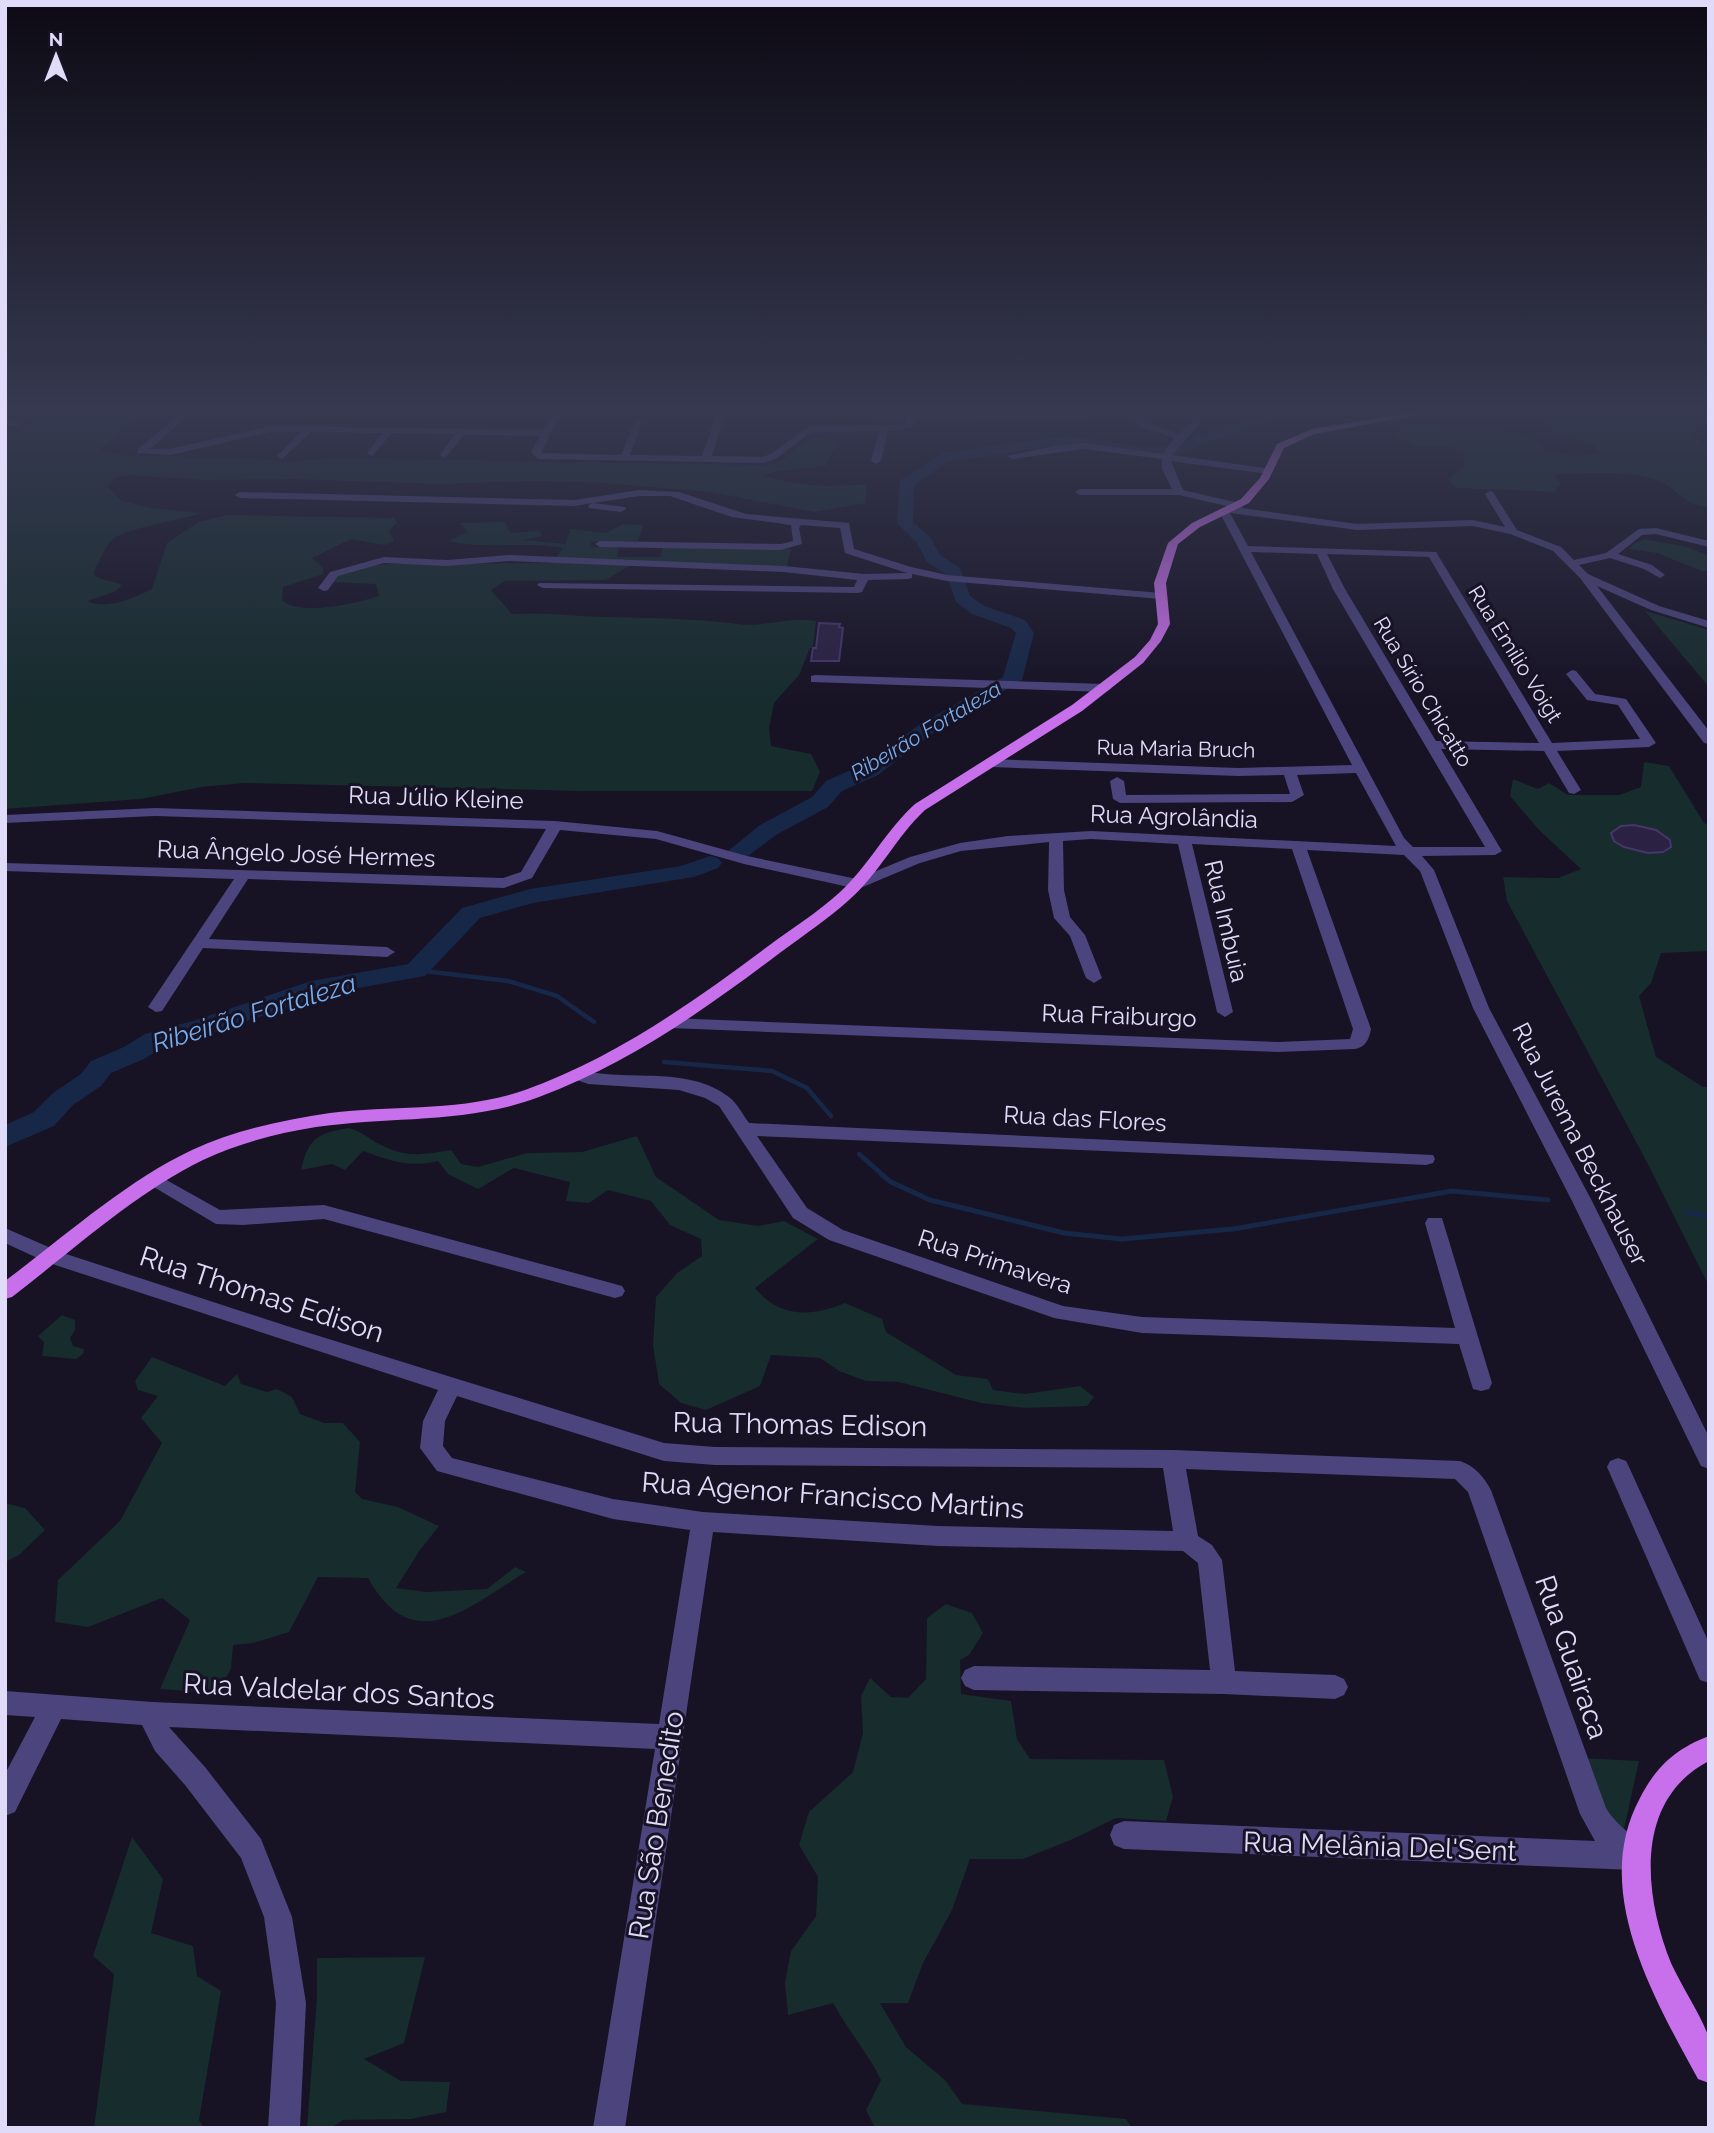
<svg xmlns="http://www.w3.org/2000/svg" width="1714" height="2133" viewBox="0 0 1714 2133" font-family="Raleway,sans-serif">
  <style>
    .green { fill: #162c2d }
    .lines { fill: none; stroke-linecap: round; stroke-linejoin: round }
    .stream-far1 { stroke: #172748; stroke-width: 4.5 }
    .stream { stroke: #172748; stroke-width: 5 }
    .river { fill: #172748; fill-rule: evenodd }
    .building { fill: #2b2143; stroke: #45366c; stroke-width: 2 }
    .minor { fill: #4b447d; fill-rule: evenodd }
    .major { fill: #c870eb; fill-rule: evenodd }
    .labels { text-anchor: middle; stroke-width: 6; stroke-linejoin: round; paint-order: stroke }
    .far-street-label { font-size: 21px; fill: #e1dbfa; stroke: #171224 }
    .far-water-label { font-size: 21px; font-style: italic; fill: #76acec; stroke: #171224 }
    .street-label { font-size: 24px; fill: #e1dbfa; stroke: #171224 }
    .water-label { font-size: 26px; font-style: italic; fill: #76acec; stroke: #171224 }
    .near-street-label { font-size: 28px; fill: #e1dbfa; stroke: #171224 }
  </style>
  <rect width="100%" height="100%" fill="#171224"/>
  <g class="green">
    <path d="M5,410h144l-49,39 4,3 25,4 130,3 23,3 55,-4 413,7c8,0 20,1 28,-3 19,-8 35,-38 58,-18l-10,22 -54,6 -7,4c34,11 66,11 101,8v19l-51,9 -106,-20 -103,-9 -71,-2 -97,3 -146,-5 -86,1 -79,-5 -13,3 -6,9 12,13 31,8 51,5c-20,7 -78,15 -90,27 -8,9 -14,24 -19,34 8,8 19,5 29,11l-6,6 -28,10c18,10 47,-4 64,-12l15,-46 32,-21 28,-7 167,3 3,4 -8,9 5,10 -9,4 -34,-6 -39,19 11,10v6l-40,13 -1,13c17,17 76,3 97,-4l-3,-12 -44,-2 3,-6 24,-9 32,-3 161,-1 11,-15c-37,-7 -79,2 -114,-7l19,-9 -8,-9 45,-1 5,11 29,-2 3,5 -19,4 42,4 6,-15 34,4 19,-9 19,1 -5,16 -47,1v5h28l-2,10h43l3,-10 128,2 -4,17 -101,-3 -57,3 -23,14 -101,1 -14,9 21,24c31,-2 61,2 91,3 45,1 90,1 134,7 28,4 51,-8 79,-3l-3,26 -3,1 -11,27 -25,28 -5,25 2,18 40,8 9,18 -8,19h-228l-340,-8 -42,4 -61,12 -136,10v-375l11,-2 30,-18 -41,-2z"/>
    <path d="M1557,410h152v18l-21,5 21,15v59c-24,-1 -28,-15 -48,-25 -26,-12 -76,-8 -105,-8l-1,3 6,6 -6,9 -98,-4 -10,-9 18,-13 -1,-13 -18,-7 -29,1 -21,-11 7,-12 18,-2 34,8 40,-1 38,9 15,14 30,4 21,-3 -4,-8c-26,-10 -38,-7 -59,-29z"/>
    <polygon points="1644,539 1688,547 1709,556 1709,571 1702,571 1657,553 1629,549 1634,544"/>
    <polygon points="1645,611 1709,630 1709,687"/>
    <polygon points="1644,762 1669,766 1704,823 1709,825 1709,951 1661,953 1651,983 1639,996 1656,1057 1703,1087 1709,1087 1709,1286 1650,1168 1507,901 1503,877 1558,878 1581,869 1539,830 1510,796 1513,779 1538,789 1549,783 1568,795 1619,795 1641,787"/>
    <path d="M349,1128c12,3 19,10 30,16 27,14 43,11 72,6l10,14 17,3 49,-14 55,-1 55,-16 19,41 63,43 39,6 26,-5 34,18 -63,49c25,30 56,29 90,15l37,16 4,13 70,43 32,4 5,11 32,4 55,-8 14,11 -7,9 -62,2 -44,-5 -82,-21 -33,-1 -27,-10 -19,-13 -49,-3 -11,31 -54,24 -25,-7 -22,-19 -6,-39 3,-48 21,-24 25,-17 -1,-17 -31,-14 -19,-24 -43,-11 -19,13 -23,-2 4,-19 -56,-14 -36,21 -30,-15 -10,-13c-29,7 -47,0 -75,-10l-18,19 -13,-6 -31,6c7,-32 17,-37 48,-42z"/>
    <polygon points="62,1315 75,1320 75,1330 70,1338 73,1346 84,1349 83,1354 76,1359 42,1356 44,1342 38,1336"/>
    <path d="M152,1357l73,29 12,-12 4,10 26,8 10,-3 15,8 8,17 24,9h19l17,19 -5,50 7,7 36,8 41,19 -19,24 -24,38 31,4 60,-3 28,-22 11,5c-56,33 -112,89 -158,6l-50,-1 -29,55 -36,11 -20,2 -2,24 -14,24 -57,-4 30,-69 -28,-22 -74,29 -33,-5 3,-42 62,-59 42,-78 -21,-25 17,-22 -20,-6 -3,-9z"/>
    <polygon points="5,1503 25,1508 45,1530 19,1555 5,1562"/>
    <path d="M946,1604l26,9 11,20 -14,22 -9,5 1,34 50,7 6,38 13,20 134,1 9,37 -7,24 -50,-3 -43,21 -50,20h-53l-18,51 -29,53 -15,40h-28l26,44 39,33 17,24 164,15 6,9h-257l-9,-18 15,-30c-14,-28 -33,-50 -48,-77l-45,12 -3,-32 6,-32 25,-35 2,-39 -19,-32 10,-33 44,-40 10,-39 -2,-37 9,-18 21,19 17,1 18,-19 1,-61z"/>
    <polygon points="1582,1758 1639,1761 1624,1829 1617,1833"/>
    <polygon points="132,1837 163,1879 151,1933 193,1946 197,1976 221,1991 199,2120 204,2128 94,2128 114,1974 93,1956"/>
    <polygon points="425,1957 404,2043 364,2059 401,2081 450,2082 446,2112 411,2119 343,2120 331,2128 307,2128 317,1997 317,1958"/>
  </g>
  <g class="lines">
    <g class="stream-far1">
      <polyline points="416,970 508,981 557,996 594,1022"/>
      <polyline points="664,1062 772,1071 807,1088 831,1116"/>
      <polyline points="859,1154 884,1176"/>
    </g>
    <g class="stream">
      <polyline points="882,1175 891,1182 930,1200 1064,1233 1122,1239 1233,1229 1452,1191 1548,1200"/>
      <polyline points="1686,1212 1709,1217"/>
    </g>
    <g class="river">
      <polygon points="1283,410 1303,410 1301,413 1207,442 1178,455 1140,455 1068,444 947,462 914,486 913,522 930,537 940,555 960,568 970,596 984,606 1025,620 1034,633 1022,680 933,733 878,775 842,791 828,807 776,835 748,856 732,856 728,851 760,825 812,797 826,781 862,765 919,725 1003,677 1016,633 1011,628 972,614 956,602 946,574 927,562 917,543 897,523 900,481 942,453 1068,436 1140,447 1175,447 1197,436"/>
      <polygon points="710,856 718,858 722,863 718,868 694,877 533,903 480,918 425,976 325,994 216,1032 165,1046 144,1059 111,1073 101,1086 73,1105 54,1126 5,1147 5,1125 34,1112 53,1093 81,1074 91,1061 124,1047 145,1034 196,1020 311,981 408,964 462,908 530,889 681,866"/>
    </g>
  </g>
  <g class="building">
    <polygon points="819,623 840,624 839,627 843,628 839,661 811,661 813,648 816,648"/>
    <polygon points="1621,826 1634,825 1656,830 1670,840 1671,847 1663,852 1648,853 1624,847 1614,841 1611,833"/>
  </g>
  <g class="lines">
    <g class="minor">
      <polygon points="185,410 194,410 150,449 170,449 270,426 543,430 555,410 563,410 541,453 621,455 634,423 638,420 642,423 630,455 702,456 718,410 726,410 712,456 762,457 771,454 809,426 901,425 906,423 907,418 818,416 817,414 821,411 1086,414 1090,417 1086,420 916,418 913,427 888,431 881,461 876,464 871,461 879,431 811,432 777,458 763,463 538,459 531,452 540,436 464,435 445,458 440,455 455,434 392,433 372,456 367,453 382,433 311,432 282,459 277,456 301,432 270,432 170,455 138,453 138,449"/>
      <polygon points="764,410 773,410 769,413"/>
      <path d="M1130,410h8l7,12 34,12 13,-12 2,-12h8l-2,13 -28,32 99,14v4l-3,1 -97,-13 12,29 60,14 -1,4 115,16 116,-4 32,7 -20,-33 5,-3 3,1 24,38 44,17 13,13 32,-7 33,-24 17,-1 53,13v6l-53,-13 -14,1 -24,19 34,11 13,10 -5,3 -16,-9 -34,-11 -31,7 9,9 71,32 50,15v7l-58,-18 -54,-24 112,145v13l-5,-1 -124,-165 -27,-27 -43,-17 -37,-8 -116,4 -127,-17 18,33 188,6 116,191 88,-4 -22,-34 -31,-5 -21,-26 6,-4 4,1 19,23 31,5 30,44 -7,4 -92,4 24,39 -7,4 -5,-1 -25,-42 -103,-2 61,102 -7,4 -73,1 12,14 55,138 103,193 117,236v32l-8,-3 -3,-6 -126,-259 -99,-193 -53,-137 -16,-16 -97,-5 64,179c-2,10 -5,18 -16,20l-77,3 -608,-24 -8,-5 8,-5 608,24 72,-3 3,-10 -61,-180 -100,-5 41,168 -8,5 -8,-5 -39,-168 -87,-5 -28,2 1,49 6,27 15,18 17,43 -8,5 -8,-5 -16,-42 -16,-18 -6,-28 1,-48 -88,9 -41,12 -62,26 -114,-25 -88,-25 -96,-9 -28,48 -28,10 -256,-9 -39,60 178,8 8,5 -8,5 -184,-9 -41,63 -6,1 -8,-5 86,-128 -229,-8v-8l498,15 18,-6 25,-43 -391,-13 -150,7v-8l150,-7 400,13 102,10 90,25 110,23 53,-22 50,-14 48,-7 83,-5 305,15 -40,-73 -59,2 7,20 -12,7 -172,1 -7,-4 -3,-18 7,-4 7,4 2,14 164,-1 -6,-19 -46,1 -246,-9 -7,-4 7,-4 246,9 114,-3 -132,-252 11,-6 -52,-12h-99l-5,-3 5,-3h92l-10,-20v-10l-78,-10 -72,10 -5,-3 52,-11 25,-2 79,11 11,-16 -36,-12zM1251,552l66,2 16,35 152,258h-72l-9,-9zM1327,554l102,3 110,186 -103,-2 -91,-152z"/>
      <polygon points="1376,410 1386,410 1399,418 1392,420"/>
      <polygon points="5,419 21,423 17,426 5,425"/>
      <polygon points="639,490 679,492 746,514 849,523 854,549 911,567 947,575 1161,593 1167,596 1161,599 947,581 912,574 912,578 908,579 868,580 862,592 858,593 543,588 537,585 539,583 854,587 857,580 784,572 509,561 447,566 384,563 338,576 328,590 324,591 318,588 330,572 384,557 447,560 509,555 784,566 864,574 907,573 845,553 840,528 801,525 799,528 802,544 781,550 600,547 595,544 600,541 781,544 793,541 791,525 732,517 670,496 639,496 593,503 625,507 626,509 621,512 589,508 588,506 592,503 575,506 240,498 235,495 240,492 575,500"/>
      <polygon points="815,675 1106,684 1112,688 1106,692 811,682 811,676"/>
      <path d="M580,1070c47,12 108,-5 149,27 8,6 14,18 20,26l684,32 2,4 -2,4 -7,2 -669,-29 50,72 36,22 220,76 79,11 313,11 -30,-105 3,-5h14l50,165 -3,6 -8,2 -8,-2 -14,-45 -317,-11 -88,-15 -225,-78 -36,-22 -74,-112 -14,-8 -26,-8 -91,-6 -14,-5 -3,-4z"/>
      <polygon points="154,1173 220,1210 324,1205 615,1284 622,1286 625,1291 622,1296 615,1298 324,1219 243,1225 216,1224 147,1183 145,1179 147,1175"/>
      <path d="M5,1228l55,24 230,75 374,116 51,4 458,3 287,11c15,5 24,16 31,29l115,318c12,21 37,32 44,48l-4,10 -12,4 -510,-21 -10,-4 -4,-10 4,-10 10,-4 471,20 -15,-27 -112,-322 -13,-13 -269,-10 12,67 14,9 10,15 13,111 100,4 9,4 4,8 -4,8 -9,4 -111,-5 -250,-4 -9,-4 -4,-8 4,-8 9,-4 236,4 -12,-107 -15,-12 -245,-5 -225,-14 -88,596h-32l62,-379 -486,-22 36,40 56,72 31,78 14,86 -6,125h-32l8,-125 -12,-86 -23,-59 -56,-73 -30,-34 -13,-26 -81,-6 -46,93 -10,4v-42l30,-57 -30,-2v-24l148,11 506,22 31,-194 -77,-11 -176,-48 -17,-23 3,-27 15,-31 -392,-128 -41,-19zM457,1396l207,65 51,4 448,3 10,63 -235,-5 -235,-14 -90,-13 -161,-41 -9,-12 2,-25z"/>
      <polygon points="1618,1458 1626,1461 1629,1467 1709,1643 1709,1683 1700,1680 1607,1467 1610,1461"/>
    </g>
    <g class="major">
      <path d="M1428,410h17l-131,24 -30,14 -15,31 -20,24 -49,24 -22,17 -12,39 4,41 -9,17 -18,22 -61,48 -157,99c-29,27 -46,64 -76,90 -21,19 -45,35 -68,52 -75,57 -153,112 -242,145 -71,27 -149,19 -223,30 -38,6 -77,16 -113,33 -68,33 -131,91 -191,137l-7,2v-18c59,-44 121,-100 187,-131 43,-20 91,-30 138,-37 64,-8 134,-1 195,-23 89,-32 167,-87 242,-143 24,-18 50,-34 72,-54 29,-26 47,-63 76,-89l157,-99 63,-48 15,-17 8,-16 -4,-41 14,-40 24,-20 49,-24 19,-21 17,-34 35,-15z"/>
      <path d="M1709,1736v25c-76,39 -65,135 -38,202 11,24 27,47 37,72 5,13 1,34 1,48l-11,-4c-44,-81 -108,-189 -58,-281 16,-31 35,-49 69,-62z"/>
    </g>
  </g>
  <linearGradient id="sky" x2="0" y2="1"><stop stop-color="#0d0a14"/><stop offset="0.58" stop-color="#363950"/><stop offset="1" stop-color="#363950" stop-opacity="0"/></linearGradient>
  <rect width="1714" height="708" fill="url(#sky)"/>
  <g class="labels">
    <g class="far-street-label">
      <text transform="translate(1515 654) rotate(58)" y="7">Rua Emílio Voigt</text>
      <text transform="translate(1423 692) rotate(59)" y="7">Rua Sírio Chicatto</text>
      <text transform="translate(1176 749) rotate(1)" y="7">Rua Maria Bruch</text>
    </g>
    <g class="far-water-label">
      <text transform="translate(926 731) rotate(-31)" y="7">Ribeirão Fortaleza</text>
    </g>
    <g class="street-label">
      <text transform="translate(436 798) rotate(2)" y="8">Rua Júlio Kleine</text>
      <text transform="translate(1174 817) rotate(2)" y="8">Rua Agrolândia</text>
      <text transform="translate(296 854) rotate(2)" y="8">Rua Ângelo José Hermes</text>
      <text transform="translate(1226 921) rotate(77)" y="8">Rua Imbuia</text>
      <text transform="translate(1119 1016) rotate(2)" y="8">Rua Fraiburgo</text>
      <text transform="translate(1085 1119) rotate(3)" y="8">Rua das Flores</text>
      <text transform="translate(1580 1144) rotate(63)" y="8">Rua Jurema Beckhauser</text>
      <text transform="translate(995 1262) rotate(18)" y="8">Rua Primavera</text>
    </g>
    <g class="water-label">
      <text transform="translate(254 1013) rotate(-17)" y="9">Ribeirão Fortaleza</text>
    </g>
    <g class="near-street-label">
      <text transform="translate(262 1294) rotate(18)" y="10">Rua Thomas Edison</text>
      <text transform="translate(800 1424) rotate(1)" y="10">Rua Thomas Edison</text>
      <text transform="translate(833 1495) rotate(4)" y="10">Rua Agenor Francisco Martins</text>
      <text transform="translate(1572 1657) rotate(71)" y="10">Rua Guairaca</text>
      <text transform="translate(339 1691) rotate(3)" y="10">Rua Valdelar dos Santos</text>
      <text transform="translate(656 1825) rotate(-81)" y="10">Rua São Benedito</text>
      <text transform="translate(1380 1846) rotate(2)" y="10">Rua Melânia Del'Sent</text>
    </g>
  </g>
  <rect width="1714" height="2133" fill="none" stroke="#e1dbfa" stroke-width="14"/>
  <g transform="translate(56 56)" stroke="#171224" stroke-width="5" paint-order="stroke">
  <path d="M0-5L12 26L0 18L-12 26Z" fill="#e1dbfa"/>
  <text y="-10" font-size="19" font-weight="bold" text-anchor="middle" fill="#e1dbfa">N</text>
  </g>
</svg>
